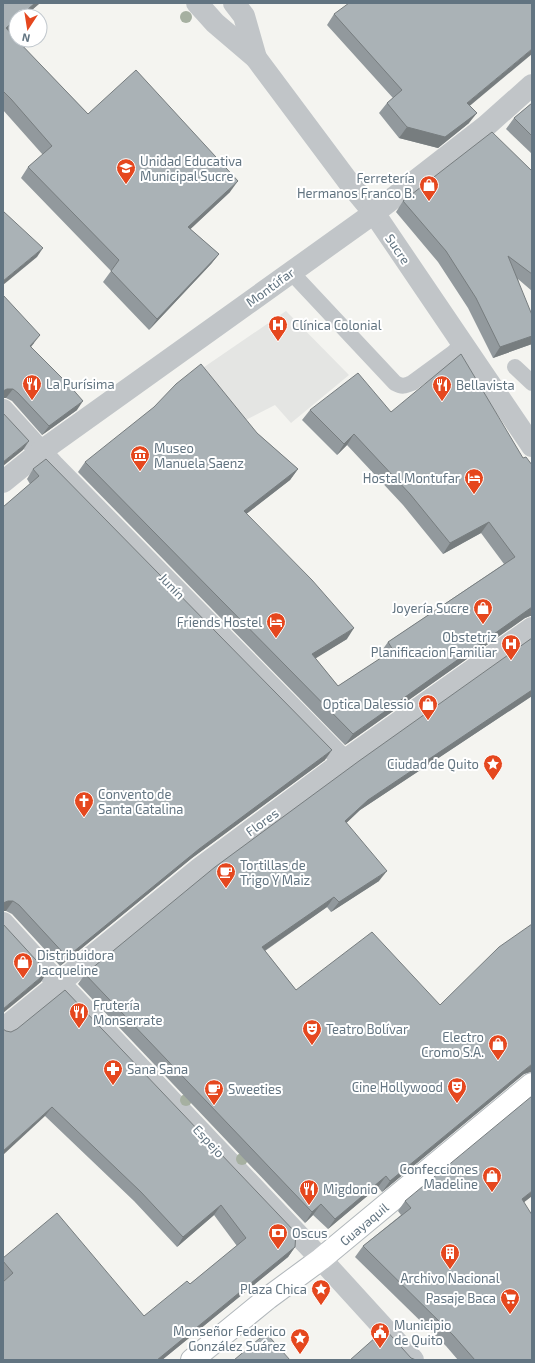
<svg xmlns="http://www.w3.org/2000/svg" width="535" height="1363" viewBox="0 0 535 1363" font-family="'Exo 2',sans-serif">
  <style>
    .built { fill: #e4e5e3 }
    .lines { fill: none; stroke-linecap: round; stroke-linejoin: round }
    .secondary-casing { stroke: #b1b7bb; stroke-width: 24 }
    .lane { stroke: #c1c5c8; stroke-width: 16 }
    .street { stroke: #c1c5c8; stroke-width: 22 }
    .secondary { stroke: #fff; stroke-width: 22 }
    .tree { fill: #a6b0a1 }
    .wall { fill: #92999d }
    .shaded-wall { fill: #777d7f }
    .building { fill: #aab2b6; stroke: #777d7f }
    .labels { text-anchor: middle; stroke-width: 4; stroke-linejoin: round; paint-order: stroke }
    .poi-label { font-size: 13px; fill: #627481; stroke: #fff; text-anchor: start }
    .street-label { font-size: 13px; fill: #627481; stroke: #fff }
  </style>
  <rect width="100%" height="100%" fill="#f4f4f0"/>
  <polygon class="built" points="286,311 349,375 291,423 275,405 238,424 194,374"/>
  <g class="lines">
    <g class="secondary-casing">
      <polyline id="secondary" points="192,1360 268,1298 321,1259 532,1084"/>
    </g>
    <g class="lane">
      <path d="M291,272l104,111c7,4 10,3 17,0l41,-30 10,-9"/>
      <polyline points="515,367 532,383"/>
    </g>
    <g class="street">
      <polyline points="197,3 215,23 256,58 350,184 374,213 532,446"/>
      <polyline points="234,3 244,16 256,58"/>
      <polyline points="3,410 53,465 344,761"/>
      <polyline points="3,482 40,452 374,213 486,126 532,85"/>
      <polyline points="3,923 43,967 70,994 321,1259 413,1360"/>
      <polyline points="3,1029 200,868 344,761 532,628"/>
    </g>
    <use href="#secondary" class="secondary"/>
  </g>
  <g class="tree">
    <circle cx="186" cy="17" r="6"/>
    <circle cx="186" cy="1100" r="6"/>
    <circle cx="242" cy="1159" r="6"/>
  </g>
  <g class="wall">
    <polygon points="3,3 40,3 25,16 16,16 16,23 8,31 88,114 230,192 190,229 219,254 211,264 149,330 103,282 111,271 21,178 28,167 43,155 3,110"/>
    <polygon points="334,14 470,106 469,123 438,148 399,138 379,113 387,103 393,98 327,25"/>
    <polygon points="532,103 532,154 506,129 514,118"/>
    <polygon points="531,171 532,171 532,291 518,279 532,344 493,358 468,308 438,262 396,212 403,201"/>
    <polygon points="3,295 34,343 31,347 77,410 42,435 12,401 6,398 3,398"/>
    <polygon points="310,410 391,412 523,458 530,616 525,618 345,745 78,472 85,462 257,433 298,469 290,480 246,514 347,639 315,658 338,686 383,657 380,653 388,642 504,564 481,533 443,554 403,505 347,445 337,455 302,420"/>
    <polygon points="33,469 325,760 192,858 60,966 12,914 6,911 3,911 3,507 30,484 27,479"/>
    <polygon points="532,638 532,696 360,810 346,823 379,881 331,912 327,907 265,951 296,990 440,1005 530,1072 524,1074 382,1192 378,1187 328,1229 313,1215 305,1223 78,984 85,974"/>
    <polygon points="3,1029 295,1247 288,1257 162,1360 3,1360 4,1281 3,1279 3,1258 144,1316 190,1284 237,1246 214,1215 177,1247 134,1201 45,1116"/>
    <polygon points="532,1196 524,1202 532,1360 458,1360 446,1346 355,1257 363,1246 401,1215 398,1211 405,1201"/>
  </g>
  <g class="shaded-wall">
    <polygon points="35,3 40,3 25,16 20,16"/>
    <polygon points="16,19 16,23 3,35 6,28"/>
    <polygon points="532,49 532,54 460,114 467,103"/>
    <polygon points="477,113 469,123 438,148 399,138 407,127"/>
    <polygon points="238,181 230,192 181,238 188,227"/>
    <polygon points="43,248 37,257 3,285 3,281"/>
    <polygon points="219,254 211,264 149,330 157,319"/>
    <polygon points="40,335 34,343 24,355 30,346"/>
    <polygon points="532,336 532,344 493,358 500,347"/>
    <polygon points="7,389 13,389 6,398 3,398 3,391"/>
    <polygon points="83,401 77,410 42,435 49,426"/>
    <polygon points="354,434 347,445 337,455 344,444"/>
    <polygon points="29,441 23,450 3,466 3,462"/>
    <polygon points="298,469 290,480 236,522 244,511"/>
    <polygon points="489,522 481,533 443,554 450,543"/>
    <polygon points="532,607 532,616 530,616 525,618 345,745 353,734"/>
    <polygon points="354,628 347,639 305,665 312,654"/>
    <polygon points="532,690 532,696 360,810 337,832 345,821 368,800"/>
    <polygon points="332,750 325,760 192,858 60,966 67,957 199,849"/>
    <polygon points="387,871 379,881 331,912 339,902"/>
    <polygon points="334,897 327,907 254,958 262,947"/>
    <polygon points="8,901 13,901 6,911 3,911 3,903"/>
    <polygon points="47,972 41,982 3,1013 3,1009"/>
    <polygon points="532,1064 532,1072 530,1072 524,1074 382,1192 390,1181"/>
    <polygon points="52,1107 45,1116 3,1155 3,1151"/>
    <polygon points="386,1176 378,1187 328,1229 335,1219"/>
    <polygon points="532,1191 532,1196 514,1210 522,1199"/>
    <polygon points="321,1204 313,1215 305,1223 312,1212"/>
    <polygon points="221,1205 214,1215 177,1247 183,1237"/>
    <polygon points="295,1247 288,1257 162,1360 157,1360"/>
  </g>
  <g class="building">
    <polygon points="3,3 35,3 20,16 16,16 16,19 6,28 16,39 16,40 17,40 88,114 136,70 238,181 188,227 219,254 157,319 111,271 119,260 28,167 52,146 11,99 3,91"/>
    <polygon points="349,3 532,3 532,49 467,103 477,113 445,137 407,127 387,103 402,90 334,14"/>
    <polygon points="532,103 532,136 514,118"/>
    <polygon points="492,132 532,171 532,274 508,256 532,315 532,336 500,347 476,298 446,251 403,201"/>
    <polygon points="3,211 43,248 3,281"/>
    <polygon points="3,295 40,335 30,346 69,385 83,401 49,426 18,393 13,389 7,389 3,391"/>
    <polygon points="461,354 523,458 526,457 532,465 532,607 353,734 85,462 154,407 176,384 201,364 257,433 298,469 244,511 312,580 354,628 312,654 338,686 393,650 388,642 515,557 489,522 450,543 410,494 354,434 344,444 310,410 358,373 391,412"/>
    <polygon points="3,413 29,441 3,462"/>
    <polygon points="46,459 332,750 199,849 67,957 19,905 13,901 8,901 3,903 3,507 39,476 33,469"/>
    <polygon points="532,638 532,690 368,800 345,821 387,871 339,902 334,897 262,947 296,990 372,932 440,1005 499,947 532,924 532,1064 390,1181 386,1176 335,1219 321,1204 312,1212 85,974 215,867 359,761"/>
    <polygon points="3,924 47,972 3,1009"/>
    <polygon points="65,990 296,1233 295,1247 157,1360 3,1360 3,1282 13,1273 3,1261 3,1258 57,1213 144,1316 187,1281 190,1284 246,1238 221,1205 183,1237 141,1192 52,1107 3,1151 3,1029 6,1031 11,1032 17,1029"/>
    <polygon points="532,1096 532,1191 522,1199 532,1215 532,1360 475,1360 453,1335 363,1246 411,1208 405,1201"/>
    <polygon points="385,1329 411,1358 416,1360 350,1360"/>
    <polygon points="266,1333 290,1360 234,1360"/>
  </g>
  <defs>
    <g id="school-pin" transform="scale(1)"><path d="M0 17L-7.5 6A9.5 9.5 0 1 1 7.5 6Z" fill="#e5471e" stroke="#fff"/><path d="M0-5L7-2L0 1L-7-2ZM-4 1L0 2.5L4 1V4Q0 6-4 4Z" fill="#fff"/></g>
    <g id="shop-pin" transform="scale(1)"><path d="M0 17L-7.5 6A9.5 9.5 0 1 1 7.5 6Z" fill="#e5471e" stroke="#fff"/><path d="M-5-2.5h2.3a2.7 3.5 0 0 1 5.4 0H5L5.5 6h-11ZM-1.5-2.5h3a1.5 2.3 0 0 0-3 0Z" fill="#fff"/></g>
    <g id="hospital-pin" transform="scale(1)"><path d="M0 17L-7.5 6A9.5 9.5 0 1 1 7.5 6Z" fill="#e5471e" stroke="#fff"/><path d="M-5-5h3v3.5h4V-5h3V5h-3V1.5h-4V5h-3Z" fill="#fff"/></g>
    <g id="restaurant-pin" transform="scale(1)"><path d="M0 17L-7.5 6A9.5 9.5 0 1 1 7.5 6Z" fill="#e5471e" stroke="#fff"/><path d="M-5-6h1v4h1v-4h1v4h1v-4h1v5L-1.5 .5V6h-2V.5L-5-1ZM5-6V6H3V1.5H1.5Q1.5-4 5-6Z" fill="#fff"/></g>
    <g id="museum-pin" transform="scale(1)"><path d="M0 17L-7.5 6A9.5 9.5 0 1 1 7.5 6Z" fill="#e5471e" stroke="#fff"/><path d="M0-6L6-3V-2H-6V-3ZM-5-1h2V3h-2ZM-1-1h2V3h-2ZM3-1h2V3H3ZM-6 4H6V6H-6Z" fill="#fff"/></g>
    <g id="hotel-pin" transform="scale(1)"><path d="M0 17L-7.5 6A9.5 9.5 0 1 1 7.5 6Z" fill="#e5471e" stroke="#fff"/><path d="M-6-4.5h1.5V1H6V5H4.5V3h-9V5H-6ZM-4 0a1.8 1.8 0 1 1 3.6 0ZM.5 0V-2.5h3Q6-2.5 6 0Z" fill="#fff"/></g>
    <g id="sight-pin" transform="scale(1)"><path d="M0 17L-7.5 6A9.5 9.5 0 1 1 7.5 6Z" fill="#e5471e" stroke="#fff"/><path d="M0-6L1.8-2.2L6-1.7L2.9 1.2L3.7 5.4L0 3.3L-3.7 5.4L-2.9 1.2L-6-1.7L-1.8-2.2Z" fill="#fff"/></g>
    <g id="church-pin" transform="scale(1)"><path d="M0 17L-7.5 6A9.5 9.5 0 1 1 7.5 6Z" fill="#e5471e" stroke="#fff"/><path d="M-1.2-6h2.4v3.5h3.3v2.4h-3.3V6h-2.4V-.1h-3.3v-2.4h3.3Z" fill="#fff"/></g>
    <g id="cafe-pin" transform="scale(1)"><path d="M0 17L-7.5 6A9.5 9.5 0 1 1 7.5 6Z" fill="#e5471e" stroke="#fff"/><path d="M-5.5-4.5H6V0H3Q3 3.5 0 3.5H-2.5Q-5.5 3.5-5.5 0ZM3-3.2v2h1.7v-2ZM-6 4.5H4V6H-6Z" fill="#fff"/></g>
    <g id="theatre-pin" transform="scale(1)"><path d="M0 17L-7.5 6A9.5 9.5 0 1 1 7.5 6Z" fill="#e5471e" stroke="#fff"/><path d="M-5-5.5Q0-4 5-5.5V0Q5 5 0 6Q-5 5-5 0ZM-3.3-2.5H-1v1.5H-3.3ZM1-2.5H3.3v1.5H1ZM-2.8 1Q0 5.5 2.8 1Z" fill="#fff"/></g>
    <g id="pharmacy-pin" transform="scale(1)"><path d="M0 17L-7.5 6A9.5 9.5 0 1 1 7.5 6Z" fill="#e5471e" stroke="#fff"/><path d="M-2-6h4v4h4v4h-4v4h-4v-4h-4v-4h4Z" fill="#fff"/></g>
    <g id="bank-pin" transform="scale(1)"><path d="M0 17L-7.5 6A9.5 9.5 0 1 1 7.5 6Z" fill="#e5471e" stroke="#fff"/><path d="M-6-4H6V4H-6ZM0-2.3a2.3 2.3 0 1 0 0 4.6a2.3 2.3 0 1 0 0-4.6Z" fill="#fff"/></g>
    <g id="building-pin" transform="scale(1)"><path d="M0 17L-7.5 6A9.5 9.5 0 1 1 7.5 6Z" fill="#e5471e" stroke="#fff"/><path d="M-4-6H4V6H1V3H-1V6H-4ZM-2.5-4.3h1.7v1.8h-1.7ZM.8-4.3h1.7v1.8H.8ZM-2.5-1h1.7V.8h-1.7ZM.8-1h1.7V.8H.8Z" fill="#fff"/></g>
    <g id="supermarket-pin" transform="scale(1)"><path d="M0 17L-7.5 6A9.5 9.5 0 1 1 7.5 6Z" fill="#e5471e" stroke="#fff"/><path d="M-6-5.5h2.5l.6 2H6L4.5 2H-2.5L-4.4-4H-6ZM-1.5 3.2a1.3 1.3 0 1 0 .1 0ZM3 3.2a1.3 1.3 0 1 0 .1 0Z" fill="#fff"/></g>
    <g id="civic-pin" transform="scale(1)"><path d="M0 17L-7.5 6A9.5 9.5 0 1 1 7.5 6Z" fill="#e5471e" stroke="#fff"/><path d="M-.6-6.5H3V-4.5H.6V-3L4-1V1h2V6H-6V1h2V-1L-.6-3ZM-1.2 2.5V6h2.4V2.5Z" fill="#fff"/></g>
  </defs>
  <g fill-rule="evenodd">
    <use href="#school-pin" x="126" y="168"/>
    <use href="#shop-pin" x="429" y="185"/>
    <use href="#hospital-pin" x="278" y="325"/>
    <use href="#restaurant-pin" x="32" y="384"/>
    <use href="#restaurant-pin" x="442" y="385"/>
    <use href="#museum-pin" x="140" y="455"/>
    <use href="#hotel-pin" x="474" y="478"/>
    <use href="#shop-pin" x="483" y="608"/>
    <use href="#hotel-pin" x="276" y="622"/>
    <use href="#hospital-pin" x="511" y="644"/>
    <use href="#shop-pin" x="428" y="704"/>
    <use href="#sight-pin" x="493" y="764"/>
    <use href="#church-pin" x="84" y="801"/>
    <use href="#cafe-pin" x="226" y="872"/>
    <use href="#shop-pin" x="23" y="962"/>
    <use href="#restaurant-pin" x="79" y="1012"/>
    <use href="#theatre-pin" x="312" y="1029"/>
    <use href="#shop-pin" x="498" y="1044"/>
    <use href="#pharmacy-pin" x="113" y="1069"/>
    <use href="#theatre-pin" x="457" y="1087"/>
    <use href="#cafe-pin" x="214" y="1089"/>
    <use href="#shop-pin" x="492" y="1176"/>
    <use href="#restaurant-pin" x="309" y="1189"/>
    <use href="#bank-pin" x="278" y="1233"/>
    <use href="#building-pin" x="450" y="1253"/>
    <use href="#sight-pin" x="321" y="1289"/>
    <use href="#supermarket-pin" x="510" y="1298"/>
    <use href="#civic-pin" x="380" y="1332"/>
    <use href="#sight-pin" x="300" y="1338"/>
  </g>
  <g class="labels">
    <g class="poi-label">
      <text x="140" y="166">Unidad Educativa<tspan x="140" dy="15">Municipal Sucre</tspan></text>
      <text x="415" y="183" text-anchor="end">Ferretería<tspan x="415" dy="15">Hermanos Franco B.</tspan></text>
      <text x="292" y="330">Clínica Colonial</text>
      <text x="46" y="389">La Purísima</text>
      <text x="456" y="390">Bellavista</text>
      <text x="154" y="453">Museo<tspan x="154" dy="15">Manuela Saenz</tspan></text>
      <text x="460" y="483" text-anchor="end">Hostal Montufar</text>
      <text x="469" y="613" text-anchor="end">Joyería Sucre</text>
      <text x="262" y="627" text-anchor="end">Friends Hostel</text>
      <text x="497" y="642" text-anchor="end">Obstetriz<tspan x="497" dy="15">Planificacion Familiar</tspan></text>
      <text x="414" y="709" text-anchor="end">Optica Dalessio</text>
      <text x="479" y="769" text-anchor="end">Ciudad de Quito</text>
      <text x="98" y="799">Convento de<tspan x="98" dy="15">Santa Catalina</tspan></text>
      <text x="240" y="870">Tortillas de<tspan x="240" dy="15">Trigo Y Maiz</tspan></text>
      <text x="37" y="960">Distribuidora<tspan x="37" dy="15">Jacqueline</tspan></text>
      <text x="93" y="1010">Frutería<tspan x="93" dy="15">Monserrate</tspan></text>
      <text x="326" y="1034">Teatro Bolívar</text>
      <text x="484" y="1042" text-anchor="end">Electro<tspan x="484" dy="15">Cromo S.A.</tspan></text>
      <text x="127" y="1074">Sana Sana</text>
      <text x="443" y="1092" text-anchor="end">Cine Hollywood</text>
      <text x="228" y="1094">Sweeties</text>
      <text x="478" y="1174" text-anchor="end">Confecciones<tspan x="478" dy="15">Madeline</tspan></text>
      <text x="323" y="1194">Migdonio</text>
      <text x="292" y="1238">Oscus</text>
      <text x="450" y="1283" text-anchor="middle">Archivo Nacional</text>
      <text x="307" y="1294" text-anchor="end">Plaza Chica</text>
      <text x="496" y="1303" text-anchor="end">Pasaje Baca</text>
      <text x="394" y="1330">Municipio<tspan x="394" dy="15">de Quito</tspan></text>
      <text x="286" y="1336" text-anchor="end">Monseñor Federico<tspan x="286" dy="15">González Suárez</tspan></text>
    </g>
    <g class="street-label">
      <text transform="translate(398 249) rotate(56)" y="5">Sucre</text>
      <text transform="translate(270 287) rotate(-36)" y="5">Montúfar</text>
      <text transform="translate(172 586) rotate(46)" y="5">Junín</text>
      <text transform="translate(262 822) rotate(-36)" y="5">Flores</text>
      <text transform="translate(209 1141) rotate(47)" y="5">Espejo</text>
      <text transform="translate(364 1224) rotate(-40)" y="5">Guayaquil</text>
    </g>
  </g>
  <rect width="535" height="1363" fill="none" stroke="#627481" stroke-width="8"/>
  <g transform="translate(28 28) rotate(192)"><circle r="19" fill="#ffffff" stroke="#c0c7cd"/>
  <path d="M0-3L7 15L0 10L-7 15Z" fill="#e5471e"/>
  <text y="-6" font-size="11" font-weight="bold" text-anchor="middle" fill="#627481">N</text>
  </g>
</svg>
